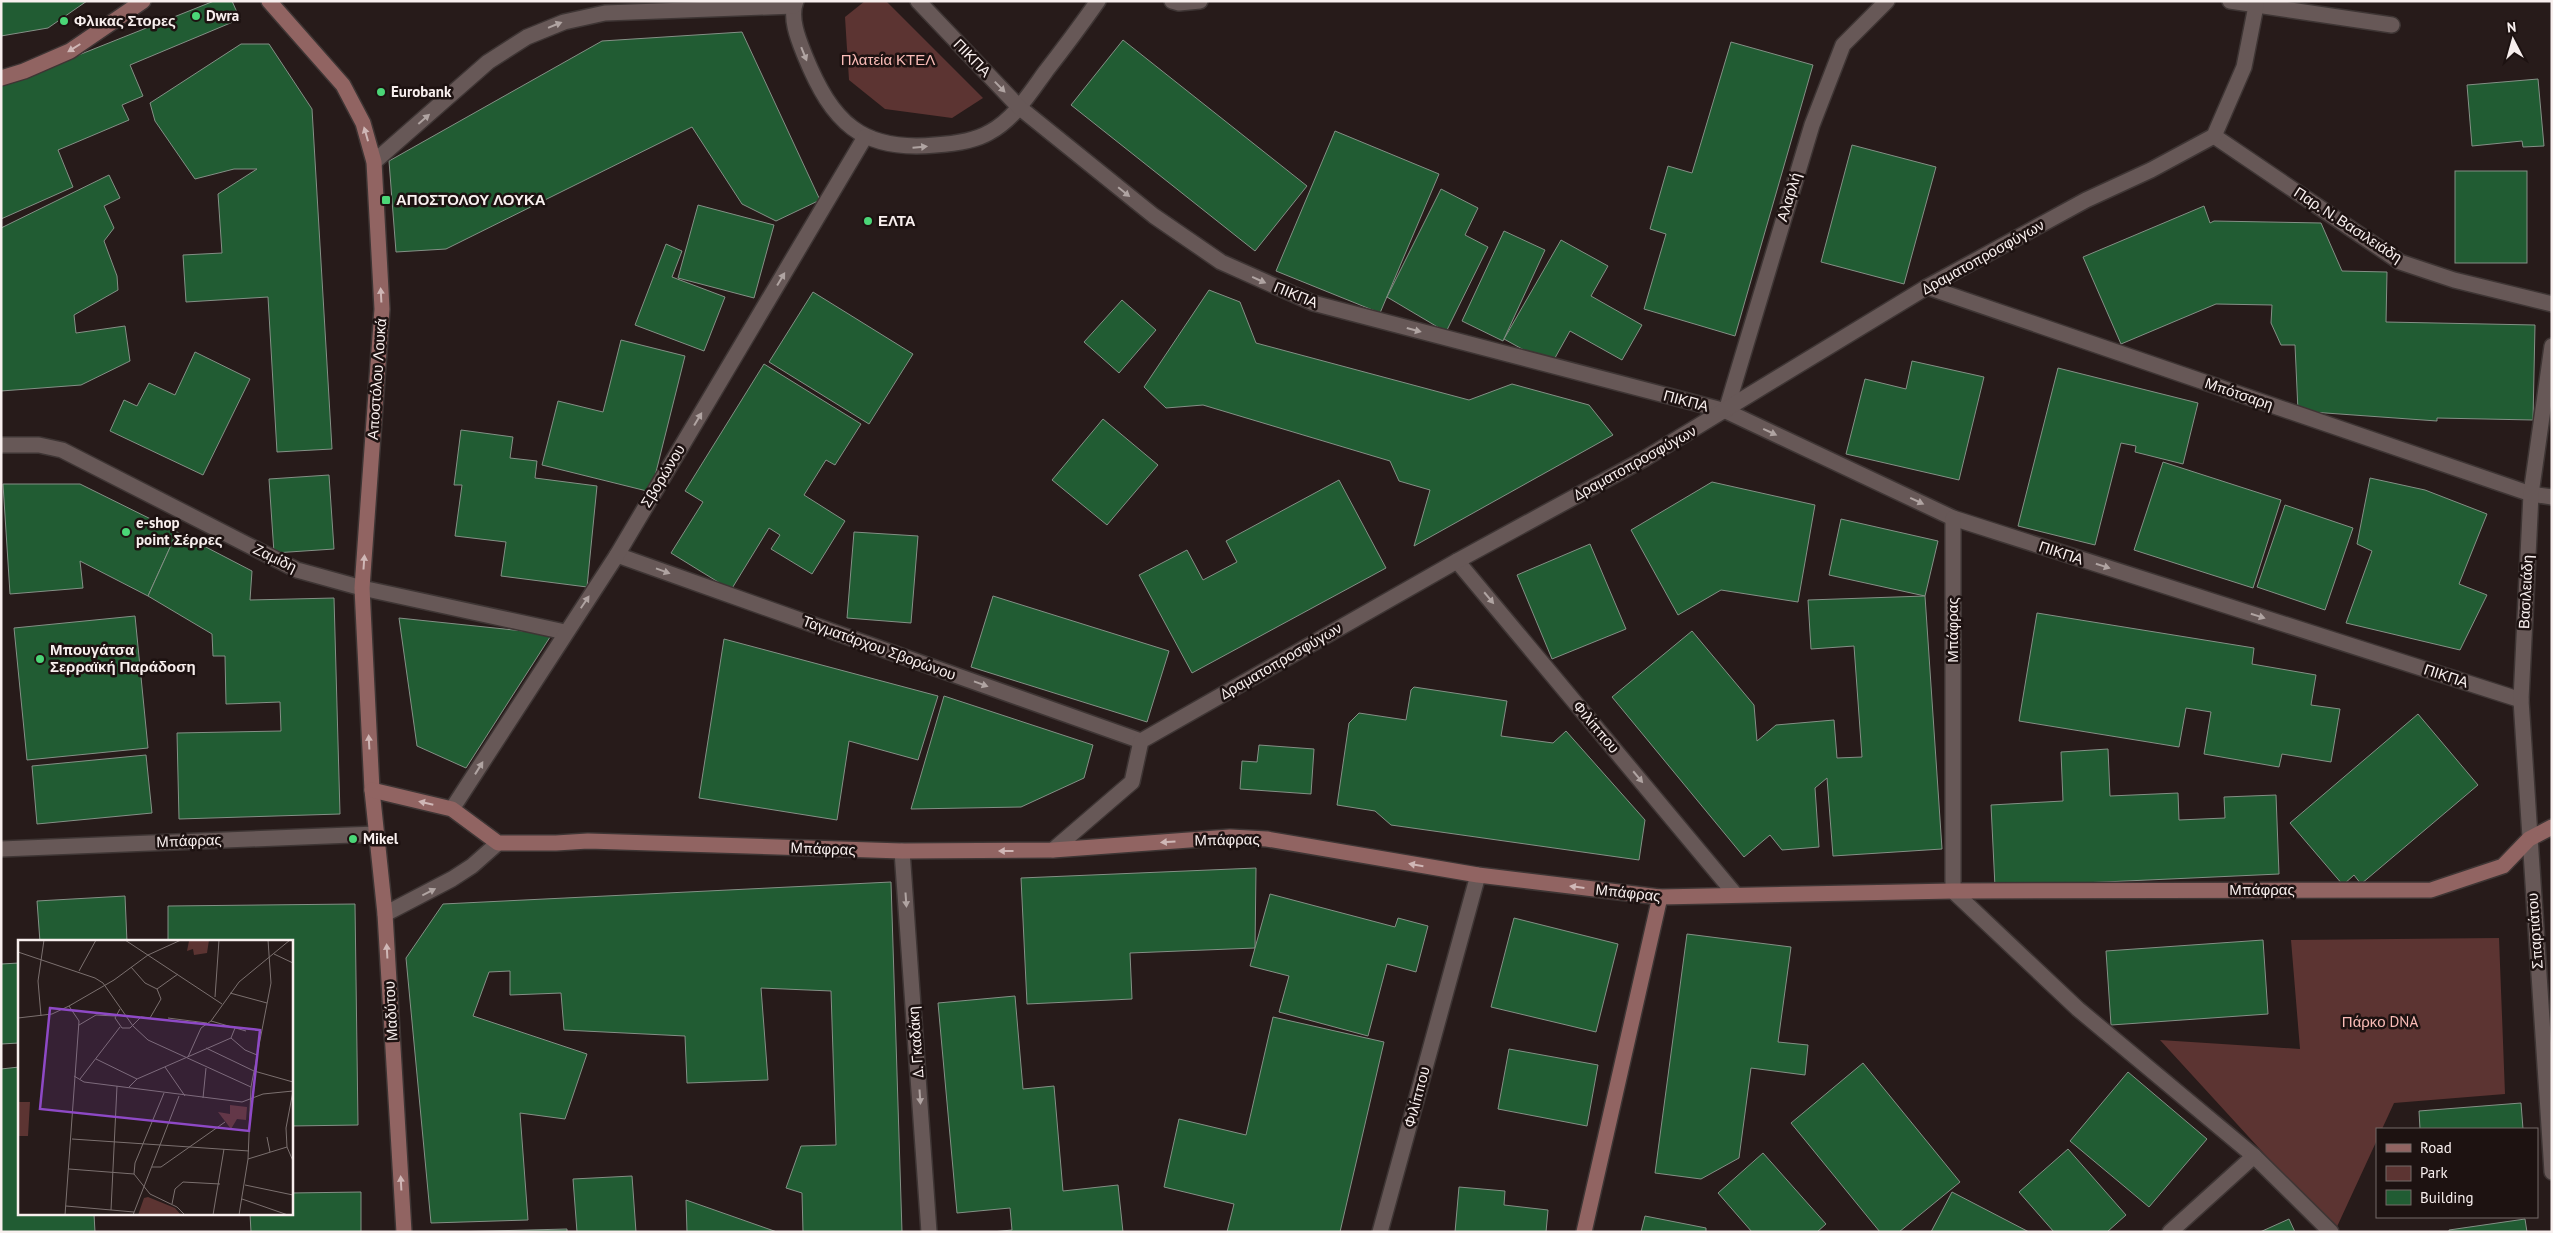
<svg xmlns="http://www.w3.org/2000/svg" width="2553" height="1233" viewBox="0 0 2553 1233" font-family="'PT Sans',sans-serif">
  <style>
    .green { fill: #5c3432 }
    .building { fill: #215c33; stroke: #849086 }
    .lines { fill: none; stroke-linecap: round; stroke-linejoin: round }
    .street-casing { stroke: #3e3534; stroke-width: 18 }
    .secondary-casing { stroke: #3e3534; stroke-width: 18 }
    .street { stroke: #675857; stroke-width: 15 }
    .secondary { stroke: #916462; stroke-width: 15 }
    .oneway { fill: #b0a4a2 }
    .oneway2 { fill: #cfb7b6 }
    .poi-dot { fill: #4bd677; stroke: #1d1211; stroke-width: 2 }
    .labels { text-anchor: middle; stroke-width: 5; stroke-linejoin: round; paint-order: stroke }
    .poi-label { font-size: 15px; font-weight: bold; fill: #f8efee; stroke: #1d1211; text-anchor: start }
    .street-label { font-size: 15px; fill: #f8efee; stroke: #1d1211 }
    .park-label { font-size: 15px; fill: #fabcb7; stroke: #1d1211 }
    .inset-road { fill: none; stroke: #7b706f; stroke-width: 1 }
    .view { fill: #8e49c6; fill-opacity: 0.15; stroke: #8e49c6; stroke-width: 2.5 }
    .inset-edge { fill: none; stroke: #f8efee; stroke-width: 2.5 }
  </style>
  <rect width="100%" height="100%" fill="#271b1a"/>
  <g class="green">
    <polygon points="865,1 886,1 983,98 952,118 885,109 849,80 845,17"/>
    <polygon points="2499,938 2505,1094 2394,1103 2382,1129 2377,1129 2377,1140 2335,1231 2160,1040 2300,1049 2291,940"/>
  </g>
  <g class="building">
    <polygon points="1,1 87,1 48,28 1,36"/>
    <polygon points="214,1 232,1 240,19 130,65 143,96 122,105 129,120 58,150 73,187 1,219 1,86"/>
    <polygon points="742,32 820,200 776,221 742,204 692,127 446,249 396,252 389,161 602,41"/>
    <polygon points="1123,40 1307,186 1255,251 1071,105"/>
    <polygon points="1731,42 1813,65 1735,336 1644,309 1666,234 1650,229 1668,166 1692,173"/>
    <polygon points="241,44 269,44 312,109 332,449 277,452 268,297 186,302 183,255 222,253 218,194 257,169 234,169 195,179 155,121 150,103"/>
    <polygon points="2538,79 2544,146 2523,147 2522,141 2472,146 2467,85"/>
    <polygon points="1335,131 1439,174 1380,313 1276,271"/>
    <polygon points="1852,145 1936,167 1904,284 1821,262"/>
    <rect x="2455" y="171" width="72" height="92"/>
    <polygon points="109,175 120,198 104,206 114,228 104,241 117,276 118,290 74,315 76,333 125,326 130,361 81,385 1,391 1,228"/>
    <polygon points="1441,189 1478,208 1465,235 1488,247 1446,332 1387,297"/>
    <polygon points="698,205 774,225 754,298 678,278"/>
    <polygon points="2204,206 2210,223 2214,221 2321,223 2342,271 2387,272 2386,322 2535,325 2533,420 2437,418 2437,421 2298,411 2295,345 2281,345 2271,323 2272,305 2216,304 2121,344 2083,257"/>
    <polygon points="1504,231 1545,250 1503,341 1462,321"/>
    <polygon points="1561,240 1608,266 1591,296 1642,325 1622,360 1570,331 1551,365 1504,339"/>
    <polygon points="666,244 682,251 672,277 725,297 704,351 635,325"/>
    <polygon points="1209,290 1240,302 1256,343 1469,400 1512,384 1589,405 1613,435 1414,546 1430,490 1399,481 1390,461 1203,405 1166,408 1144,387"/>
    <polygon points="813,292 913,354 869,424 769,362"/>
    <polygon points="1122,300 1156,330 1119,373 1084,342"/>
    <polygon points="621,340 685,356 651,492 542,465 558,401 603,412"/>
    <polygon points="195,352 250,379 203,475 110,431 124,400 137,406 149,383 175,395"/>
    <polygon points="1912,361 1984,377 1959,480 1846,454 1865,379 1906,389"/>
    <polygon points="764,364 861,424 835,465 826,460 804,495 845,521 812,574 771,549 780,535 769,528 731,590 671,553 703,502 685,491"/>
    <polygon points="2058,368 2198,403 2183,464 2135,452 2136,446 2121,443 2095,545 2018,526"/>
    <polygon points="1103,419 1158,465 1107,525 1052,480"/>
    <polygon points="461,430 513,437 510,458 537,461 535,478 597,486 587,587 501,576 506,542 455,536 462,485 454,485"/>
    <polygon points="2163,462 2281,500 2253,588 2134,550"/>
    <polygon points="329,475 334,549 274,553 269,479"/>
    <polygon points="2370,478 2425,490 2487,514 2459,584 2487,595 2460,650 2346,623 2372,551 2357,544"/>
    <polygon points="1339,480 1386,568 1192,673 1139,575 1187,550 1203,580 1237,562 1226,541"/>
    <polygon points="1712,482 1815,505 1798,602 1721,590 1678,615 1631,530"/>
    <polygon points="3,484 80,484 177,532 148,596 80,561 83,588 10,594"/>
    <polygon points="2285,505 2353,528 2325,610 2257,587"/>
    <polygon points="1841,519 1938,541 1925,596 1829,575"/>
    <polygon points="177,532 252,571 250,600 334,598 340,814 179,819 177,733 281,731 280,702 226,704 225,656 213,656 212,634 148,596"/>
    <polygon points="854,532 918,536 911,623 847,618"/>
    <polygon points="1590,544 1626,629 1552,659 1517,575"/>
    <polygon points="993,596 1169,651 1147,722 971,667"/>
    <polygon points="1925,596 1942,849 1833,856 1827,778 1815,788 1819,847 1782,850 1770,835 1744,857 1612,697 1692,631 1754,705 1757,741 1776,725 1834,720 1837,758 1862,757 1854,646 1811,649 1808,600"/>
    <polygon points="2037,613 2254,648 2252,664 2316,675 2311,705 2340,709 2331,762 2282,754 2279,767 2204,754 2211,712 2186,708 2179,747 2019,721"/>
    <polygon points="135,616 148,748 27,760 14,628"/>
    <polygon points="399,618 552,634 466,768 417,746"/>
    <polygon points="724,639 938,696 918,760 849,741 837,820 699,798"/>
    <polygon points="1414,687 1507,701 1501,736 1553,743 1566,731 1645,820 1639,860 1391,825 1375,811 1337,805 1349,723 1359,713 1406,720 1411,690"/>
    <polygon points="944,696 1093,745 1084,778 1021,807 911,809"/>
    <polygon points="2418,714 2478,785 2361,884 2354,875 2343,885 2290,823"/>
    <polygon points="1259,745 1314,749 1311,794 1240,789 1242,761 1257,762"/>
    <polygon points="2108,749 2110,796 2178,793 2179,820 2225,818 2224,797 2276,795 2279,874 1995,887 1991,805 2063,801 2061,752"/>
    <polygon points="146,755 152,813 37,824 32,766"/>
    <polygon points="1256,868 1255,948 1130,953 1132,999 1027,1004 1021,878"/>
    <polygon points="891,882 902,1232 803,1232 802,1193 786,1188 801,1146 836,1145 831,991 761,988 768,1080 687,1083 685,1036 564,1030 561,993 510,995 510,971 489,972 473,1016 587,1054 565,1119 520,1113 528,1220 431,1223 406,958 443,904"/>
    <polygon points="1270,894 1395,927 1398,918 1428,926 1416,972 1387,964 1368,1036 1279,1012 1289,976 1250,966"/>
    <polygon points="125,896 127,942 40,942 37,901"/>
    <polygon points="355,904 358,1125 291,1126 291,942 168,942 168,906"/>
    <polygon points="1514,918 1618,944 1596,1032 1491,1007"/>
    <polygon points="1687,934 1791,947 1778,1042 1808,1045 1805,1075 1751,1068 1739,1158 1701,1179 1655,1173"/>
    <polygon points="2263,940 2268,1014 2111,1025 2106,951"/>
    <polygon points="19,963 19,1043 1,1044 1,964"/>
    <polygon points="1015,996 1023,1089 1054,1086 1063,1191 1118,1185 1123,1232 992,1232 1012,1230 1010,1208 957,1213 938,1003"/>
    <polygon points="1273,1017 1384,1042 1340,1232 1227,1232 1234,1204 1164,1187 1179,1119 1246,1135"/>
    <polygon points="1509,1049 1598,1065 1587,1126 1498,1109"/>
    <polygon points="1863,1063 1960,1182 1899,1232 1880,1232 1791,1123"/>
    <polygon points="19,1067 19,1214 94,1214 95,1232 1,1232 1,1069"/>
    <polygon points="2128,1072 2207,1139 2149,1207 2070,1141"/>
    <polygon points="2521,1103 2523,1129 2420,1129 2419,1111"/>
    <polygon points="2068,1149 2126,1215 2107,1232 2054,1232 2019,1192"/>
    <polygon points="1763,1153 1826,1224 1817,1232 1752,1232 1718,1193"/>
    <polygon points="632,1176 636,1232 577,1232 573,1179"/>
    <polygon points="1459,1187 1505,1191 1504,1205 1548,1210 1546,1232 1455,1232"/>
    <polygon points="361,1192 361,1232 251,1232 250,1214 291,1214 291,1193"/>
    <polygon points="1952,1192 2029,1232 1931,1232"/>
    <polygon points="686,1200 777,1232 687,1232"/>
    <polygon points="1645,1216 1706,1228 1706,1232 1641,1232"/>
    <polygon points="2289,1219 2295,1232 2260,1232"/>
    <polygon points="2525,1219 2527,1232 2449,1232 2449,1230"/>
    <polygon points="567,1229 567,1232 451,1232"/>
  </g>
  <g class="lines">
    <g class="street-casing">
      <g id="street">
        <path d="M796,1c-7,17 3,40 9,55 27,66 56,96 130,89 17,-1 40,-4 55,-13 24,-13 40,-39 56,-61 18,-23 35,-46 52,-70"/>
        <polyline points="918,1 1019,107 1154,216 1221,262 1313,303 1726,411 1953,518 2521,700"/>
        <polyline points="1172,1 1179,3 1200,1"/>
        <polyline points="2230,1 2392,25"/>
        <polyline points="2214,136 2400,262 2454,280 2552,304"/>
        <polyline points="374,162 488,62 527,37 564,22 605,13 794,6"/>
        <polyline points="1927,287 2531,494 2552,497"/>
        <polyline points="2552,346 2531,494 2521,700 2552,1172"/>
        <polyline points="1726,411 1812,125 1843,45 1887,1"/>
        <polyline points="1,445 39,445 62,450 297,570 362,588 565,632"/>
        <polyline points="1953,518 1953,891 2078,1009 2254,1156 2331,1232"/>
        <polyline points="617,555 1141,741"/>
        <polyline points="1457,561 1735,894"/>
        <polyline points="452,809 617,555 865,137"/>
        <polyline points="1,849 376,834"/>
        <polyline points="1053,850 1132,782 1141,741 1457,561 1644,459 1927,287 2086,200 2151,170 2214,136 2244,67 2256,6"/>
        <polyline points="902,851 929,1232"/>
        <polyline points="385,914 452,879 472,866 498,843"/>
        <polyline points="1380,1232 1478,875"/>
        <polyline points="2170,1232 2254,1156"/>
      </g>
    </g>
    <g class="secondary-casing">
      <g id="secondary">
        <polyline points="269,1 343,85 363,123 374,162 382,309 362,588 372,790 385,914 404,1232"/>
        <polyline points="1,78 24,71 70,51 143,1"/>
        <polyline points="372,790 452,809 498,843 556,843 588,841 902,851 1053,850 1230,837 1267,839 1478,875 1660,897 1953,891 2431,890 2503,866 2529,839 2552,827"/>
        <polyline points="1584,1232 1660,897"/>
      </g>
    </g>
    <use href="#street" class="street"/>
    <use href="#secondary" class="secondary"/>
  </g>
  <defs><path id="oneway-solid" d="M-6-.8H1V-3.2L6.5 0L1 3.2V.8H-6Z" transform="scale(1.25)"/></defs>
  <g class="oneway">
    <use href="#oneway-solid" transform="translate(555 25) rotate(-22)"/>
    <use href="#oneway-solid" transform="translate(804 54) rotate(68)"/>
    <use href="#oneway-solid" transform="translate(1000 87) rotate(46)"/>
    <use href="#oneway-solid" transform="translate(424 119) rotate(-41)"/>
    <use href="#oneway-solid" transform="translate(920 147) rotate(-5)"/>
    <use href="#oneway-solid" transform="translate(1124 192) rotate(39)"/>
    <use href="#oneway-solid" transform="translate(781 279) rotate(-59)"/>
    <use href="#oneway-solid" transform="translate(1259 280) rotate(24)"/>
    <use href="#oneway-solid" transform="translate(1414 330) rotate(15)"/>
    <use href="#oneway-solid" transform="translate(698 419) rotate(-59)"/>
    <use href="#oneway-solid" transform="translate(1770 432) rotate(25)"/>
    <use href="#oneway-solid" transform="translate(1917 501) rotate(25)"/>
    <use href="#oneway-solid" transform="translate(2103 566) rotate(18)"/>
    <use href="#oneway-solid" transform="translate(663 571) rotate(20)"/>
    <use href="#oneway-solid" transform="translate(1489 598) rotate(50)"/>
    <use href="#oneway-solid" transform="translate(585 602) rotate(-56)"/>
    <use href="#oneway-solid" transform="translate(2258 616) rotate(18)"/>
    <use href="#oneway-solid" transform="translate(981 684) rotate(20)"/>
    <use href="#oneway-solid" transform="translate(479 768) rotate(-58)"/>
    <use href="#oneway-solid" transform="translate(1638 777) rotate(50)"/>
    <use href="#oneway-solid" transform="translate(429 892) rotate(-27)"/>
    <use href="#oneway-solid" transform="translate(906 900) rotate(86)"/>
    <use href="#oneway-solid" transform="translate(920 1097) rotate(86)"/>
  </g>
  <g class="oneway2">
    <use href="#oneway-solid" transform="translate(74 48) rotate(148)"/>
    <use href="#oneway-solid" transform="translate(366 134) rotate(-106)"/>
    <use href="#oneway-solid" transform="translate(381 295) rotate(-93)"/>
    <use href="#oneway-solid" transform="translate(364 562) rotate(-86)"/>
    <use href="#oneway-solid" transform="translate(369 742) rotate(-93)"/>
    <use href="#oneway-solid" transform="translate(426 803) rotate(-167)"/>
    <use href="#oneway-solid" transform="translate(1168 842) rotate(176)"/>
    <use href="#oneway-solid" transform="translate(1006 851) rotate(180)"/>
    <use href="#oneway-solid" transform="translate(1416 865) rotate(-170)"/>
    <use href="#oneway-solid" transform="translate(1577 887) rotate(-173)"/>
    <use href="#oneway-solid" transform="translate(387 951) rotate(-93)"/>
    <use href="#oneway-solid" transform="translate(401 1183) rotate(-93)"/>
  </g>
  <g class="poi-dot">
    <circle cx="196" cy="16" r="5"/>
    <circle cx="64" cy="21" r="5"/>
    <circle cx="381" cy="92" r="5"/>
    <rect x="381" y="195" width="10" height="10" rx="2.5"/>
    <circle cx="868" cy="221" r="5"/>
    <circle cx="126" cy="532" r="5"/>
    <circle cx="40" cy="659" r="5"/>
    <circle cx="353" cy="839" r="5"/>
  </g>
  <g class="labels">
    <g class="poi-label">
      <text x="206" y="21">Dwra</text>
      <text x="74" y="26">Φλικας Στορες</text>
      <text x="391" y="97">Eurobank</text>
      <text x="396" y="205">ΑΠΟΣΤΟΛΟΥ ΛΟΥΚΑ</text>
      <text x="878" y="226">ΕΛΤΑ</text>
      <text x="136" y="528">e-shop<tspan x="136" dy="17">point Σέρρες</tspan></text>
      <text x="50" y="655">Μπουγάτσα<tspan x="50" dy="17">Σερραϊκή Παράδοση</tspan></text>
      <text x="363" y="844">Mikel</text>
    </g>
    <g class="street-label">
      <text transform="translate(972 58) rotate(46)" y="5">ΠΙΚΠΑ</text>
      <text transform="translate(1789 197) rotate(-73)" y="5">Αλαρλή</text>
      <text transform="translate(2348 225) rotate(33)" y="5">Παρ. Ν. Βασιλειάδη</text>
      <text transform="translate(1983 257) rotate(-29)" y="5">Δραματοπροσφύγων</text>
      <text transform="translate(1296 295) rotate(22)" y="5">ΠΙΚΠΑ</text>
      <text transform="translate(377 379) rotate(-86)" y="5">Αποστόλου Λουκά</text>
      <text transform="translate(2239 394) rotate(19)" y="5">Μπότσαρη</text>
      <text transform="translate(1686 401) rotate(15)" y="5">ΠΙΚΠΑ</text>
      <text transform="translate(1635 463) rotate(-29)" y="5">Δραματοπροσφύγων</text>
      <text transform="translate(663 476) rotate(-59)" y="5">Σβορώνου</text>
      <text transform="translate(2061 553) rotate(18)" y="5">ΠΙΚΠΑ</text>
      <text transform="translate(275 558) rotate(26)" y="5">Ζαμίδη</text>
      <text transform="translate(2526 592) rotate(-87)" y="5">Βασιλειάδη</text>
      <text transform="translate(1953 630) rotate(-90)" y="5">Μπάφρας</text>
      <text transform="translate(879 648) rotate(20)" y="5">Ταγματάρχου Σβορώνου</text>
      <text transform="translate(1281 661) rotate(-30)" y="5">Δραματοπροσφύγων</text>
      <text transform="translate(2446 676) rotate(18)" y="5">ΠΙΚΠΑ</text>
      <text transform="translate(1596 727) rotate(50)" y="5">Φιλίππου</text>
      <text transform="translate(1227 840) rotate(-1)" y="5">Μπάφρας</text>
      <text transform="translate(189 841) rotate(-2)" y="5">Μπάφρας</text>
      <text transform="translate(823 849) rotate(2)" y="5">Μπάφρας</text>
      <text x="2262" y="895">Μπάφρας</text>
      <text transform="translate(1628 893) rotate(6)" y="5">Μπάφρας</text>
      <text transform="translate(2535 931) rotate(-94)" y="5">Σπαρτιάτου</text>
      <text transform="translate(391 1011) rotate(-93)" y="5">Μαδύτου</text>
      <text transform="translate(916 1042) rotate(-94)" y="5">Δ. Γκαδάκη</text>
      <text transform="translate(1417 1097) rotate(-75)" y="5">Φιλίππου</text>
    </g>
    <g class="park-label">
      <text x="888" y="65">Πλατεία ΚΤΕΛ</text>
      <text x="2380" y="1027">Πάρκο DNA</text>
    </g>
  </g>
  <g transform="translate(18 940)">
    <rect width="275" height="275" fill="#271b1a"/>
    <path d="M191,0l-2,13 -13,2 -1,-6 -6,2 2,-10zM0,162h12l-2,34h-10zM212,165l17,2 -1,13 -9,-1 -6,10 -13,-17 12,2zM130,257l27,11 6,7h-43l6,-17z" fill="#5c3432"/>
    <path class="inset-road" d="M107,0l97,64M0,12l77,26 8,5 30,43 15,14 103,47M256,14l19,9M113,27l14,16 12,6M61,31l17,-31M212,53l37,10M197,57l4,-57M51,66l45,-26 34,-25 33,-15M102,69l-5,9 7,10h8l11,-11 9,1 11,-19 -4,-10 21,-15M23,76l-3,-35 6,-41M0,78l34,-4 17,-8 10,15 -14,194M150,78l39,5M193,81l35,10M61,85l17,-10 19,1M213,98l14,12 12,5M188,108l48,23 39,11M170,117l13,-29 10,-7 28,-39 51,-42M78,119l41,20M147,127l20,29M56,136l10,6 158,20 21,-8 30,-3M62,139l40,-52M111,147l8,-8 94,-41 4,-10M275,151l-7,37 1,19 6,14M185,158l3,-30M249,197l3,15M54,199l177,12M230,219l39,-12M134,227h9l64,-45M51,229l65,5M116,234l1,-11 29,-70M116,234l16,20 27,13 8,8M227,245l48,10M224,259l46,16M154,264l3,-15 8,-7 37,2M48,266l68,6M93,270l6,-124M115,275l46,-119M195,275l11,-66M221,275l9,-56 3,-72 20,-104 -3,-43"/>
    <path class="view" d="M32,68l210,22 -11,101 -209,-22z"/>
    <rect width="275" height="275" class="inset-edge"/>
  </g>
  <rect width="2553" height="1233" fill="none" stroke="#f8efee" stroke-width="5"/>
  <rect x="2376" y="1128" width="162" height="90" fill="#1d1211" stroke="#756a69"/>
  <rect x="2386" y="1144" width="25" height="8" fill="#916462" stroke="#756a69"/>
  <text x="2420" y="1153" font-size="15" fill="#f8efee">Road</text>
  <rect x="2386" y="1166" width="25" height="15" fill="#5c3432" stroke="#756a69"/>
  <text x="2420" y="1178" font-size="15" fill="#f8efee">Park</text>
  <rect x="2386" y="1190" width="25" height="15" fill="#215c33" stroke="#756a69"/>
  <text x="2420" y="1203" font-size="15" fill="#f8efee">Building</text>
  <g transform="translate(2513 40) rotate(354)" stroke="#1d1211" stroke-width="4" paint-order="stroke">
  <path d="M0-4L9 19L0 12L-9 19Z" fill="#f8efee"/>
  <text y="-8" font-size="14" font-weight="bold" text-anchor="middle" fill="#f8efee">N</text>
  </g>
</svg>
